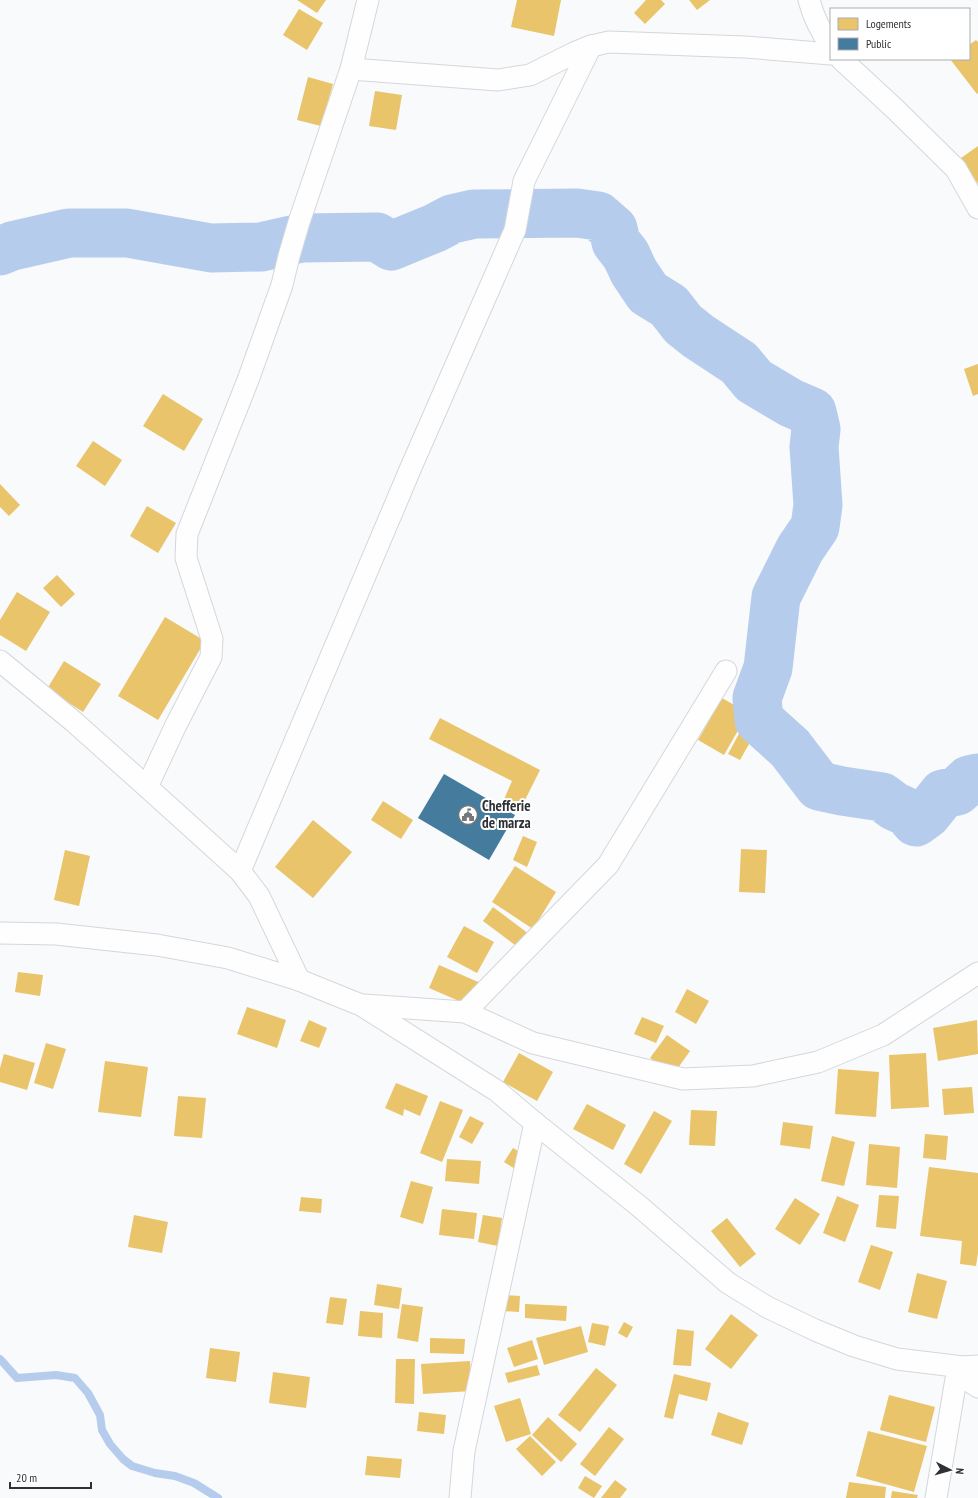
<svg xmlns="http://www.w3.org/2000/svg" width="978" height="1498" viewBox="0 0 978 1498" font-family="'PT Sans Narrow',sans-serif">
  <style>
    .homes { fill: #e9c46a }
    .public { fill: #457b9d }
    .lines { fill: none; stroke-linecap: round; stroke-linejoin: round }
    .stream { stroke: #b6cced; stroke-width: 8 }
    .river { stroke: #b6cced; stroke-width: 49 }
    .street-casing { stroke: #d4d7db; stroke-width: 23 }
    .street { stroke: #fefeff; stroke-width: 21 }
    .labels { text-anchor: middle; stroke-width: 4; stroke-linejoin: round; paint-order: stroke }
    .poi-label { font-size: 15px; font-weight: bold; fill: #2e3136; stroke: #fff; text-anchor: start }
  </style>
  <rect width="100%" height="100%" fill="#f8fafc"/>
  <g class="homes">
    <polygon points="297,0 326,0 317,13"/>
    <polygon points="517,0 561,0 554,36 511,27"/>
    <polygon points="646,0 661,0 665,4 645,24 634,13"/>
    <polygon points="689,0 710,0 697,10"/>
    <polygon points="299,9 323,23 307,50 283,35"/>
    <polygon points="976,40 978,42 978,93 977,94 950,59 969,59 969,45"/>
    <polygon points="308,77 333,84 321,126 297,120"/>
    <polygon points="375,91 402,95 396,130 369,126"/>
    <polygon points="978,146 978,184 961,158"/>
    <polygon points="978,364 978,394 973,396 964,369"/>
    <polygon points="163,394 203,419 184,451 143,426"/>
    <polygon points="93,441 122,460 105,486 76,466"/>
    <polygon points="0,484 20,505 9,516 0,507"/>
    <polygon points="147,506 176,523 158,553 130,536"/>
    <polygon points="57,575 75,594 61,607 43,588"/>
    <polygon points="17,592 50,612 26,651 0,635 0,620"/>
    <polygon points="165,617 205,641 158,720 118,696"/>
    <polygon points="64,661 101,684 83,712 47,689"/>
    <polygon points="722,698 748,713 724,755 698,740"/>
    <polygon points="440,718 540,770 519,812 502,804 512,781 429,739"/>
    <polygon points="741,730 753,737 740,760 728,754"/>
    <polygon points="383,801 413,820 401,839 371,820"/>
    <polygon points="313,820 352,852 313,898 275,867"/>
    <polygon points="523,836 537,842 527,867 513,860"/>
    <polygon points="741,849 767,850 765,893 739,892"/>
    <polygon points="65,850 90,856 79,906 54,900"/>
    <polygon points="515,866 556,892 533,929 492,902"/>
    <polygon points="493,907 529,934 519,948 483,921"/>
    <polygon points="464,926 494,942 477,973 447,957"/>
    <polygon points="439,965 492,988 482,1011 429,988"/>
    <polygon points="18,972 43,975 40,996 15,992"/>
    <polygon points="687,989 709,1001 696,1024 675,1012"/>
    <polygon points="247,1007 286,1020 277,1048 237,1034"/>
    <polygon points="642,1017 664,1026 656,1043 634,1034"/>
    <polygon points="309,1020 327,1028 319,1048 300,1041"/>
    <polygon points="977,1020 978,1054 938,1061 933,1028"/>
    <polygon points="667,1035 690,1051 673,1075 650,1058"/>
    <polygon points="46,1043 66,1049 53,1089 34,1083"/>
    <polygon points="519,1053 553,1072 537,1101 503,1082"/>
    <polygon points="926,1053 929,1107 891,1109 889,1055"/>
    <polygon points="4,1054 35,1063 27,1090 0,1082 0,1068"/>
    <polygon points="105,1061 148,1067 141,1117 98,1112"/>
    <polygon points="838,1069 879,1072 876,1117 835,1114"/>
    <polygon points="396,1083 428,1096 420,1116 404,1109 403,1116 385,1108"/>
    <polygon points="972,1087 974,1113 944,1115 942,1089"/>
    <polygon points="178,1096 206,1098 202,1138 174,1136"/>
    <polygon points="440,1101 463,1110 442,1162 420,1153"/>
    <polygon points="587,1104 626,1125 613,1150 573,1129"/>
    <polygon points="691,1110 717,1111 715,1146 689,1145"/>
    <polygon points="654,1111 672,1121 641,1174 624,1164"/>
    <polygon points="470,1116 484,1123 472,1144 459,1137"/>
    <polygon points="783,1122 813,1126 810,1149 780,1145"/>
    <polygon points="925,1134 948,1136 946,1160 923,1158"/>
    <polygon points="832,1136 855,1142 844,1186 821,1181"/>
    <polygon points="869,1144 900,1147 897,1188 866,1185"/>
    <polygon points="513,1148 532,1159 523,1174 504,1162"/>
    <polygon points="447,1159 481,1161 479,1184 445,1181"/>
    <polygon points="929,1167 978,1173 978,1253 976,1266 960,1264 962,1241 920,1236"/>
    <polygon points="411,1181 433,1187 423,1224 400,1217"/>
    <polygon points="879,1195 899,1196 896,1229 876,1227"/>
    <polygon points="837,1196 859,1205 845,1242 823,1233"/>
    <polygon points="301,1197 322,1199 321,1213 299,1211"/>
    <polygon points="795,1198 820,1214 800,1245 775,1229"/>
    <polygon points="442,1209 477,1213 474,1239 439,1235"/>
    <polygon points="134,1215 168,1222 162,1253 128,1247"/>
    <polygon points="483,1215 502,1218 498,1246 478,1242"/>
    <polygon points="727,1218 756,1254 740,1267 711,1231"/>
    <polygon points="871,1245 893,1252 880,1290 858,1282"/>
    <polygon points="917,1273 947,1281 937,1319 908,1312"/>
    <polygon points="377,1284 402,1288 399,1309 374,1305"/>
    <polygon points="503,1295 520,1296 519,1312 502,1311"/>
    <polygon points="330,1297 347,1299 343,1325 326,1323"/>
    <polygon points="402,1304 423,1307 418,1342 397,1338"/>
    <polygon points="525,1304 567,1306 566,1321 525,1318"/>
    <polygon points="360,1311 383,1313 382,1338 358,1336"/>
    <polygon points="731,1314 758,1335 731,1369 705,1349"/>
    <polygon points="624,1322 633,1327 627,1338 618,1333"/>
    <polygon points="592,1323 609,1326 605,1346 588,1342"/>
    <polygon points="581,1326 588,1352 544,1365 536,1338"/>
    <polygon points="677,1329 694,1331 691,1366 673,1365"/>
    <polygon points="430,1338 465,1339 464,1354 430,1353"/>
    <polygon points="532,1340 538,1359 514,1367 507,1348"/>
    <polygon points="210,1348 240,1352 236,1382 206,1378"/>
    <polygon points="396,1359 415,1359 414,1404 395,1403"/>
    <polygon points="470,1361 472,1391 423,1394 421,1364"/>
    <polygon points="537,1365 540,1375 508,1383 505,1373"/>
    <polygon points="596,1368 617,1385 580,1432 558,1415"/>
    <polygon points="273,1372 310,1377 306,1408 269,1403"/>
    <polygon points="674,1374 711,1383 707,1401 679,1394 673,1419 664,1417"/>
    <polygon points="889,1395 935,1407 926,1442 880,1430"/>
    <polygon points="520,1398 531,1434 506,1442 494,1406"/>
    <polygon points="419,1412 446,1415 444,1434 417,1431"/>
    <polygon points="718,1412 749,1423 742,1445 711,1435"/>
    <polygon points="548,1417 577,1444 561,1462 532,1435"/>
    <polygon points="609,1427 624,1439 595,1476 580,1464"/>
    <polygon points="868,1431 927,1446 914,1492 856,1476"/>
    <polygon points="530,1436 556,1462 542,1476 516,1449"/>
    <polygon points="367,1456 402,1459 400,1478 365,1475"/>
    <polygon points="585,1476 602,1486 594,1498 578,1488"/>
    <polygon points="615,1480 627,1489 620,1498 601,1498"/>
    <polygon points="849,1482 886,1487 885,1498 846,1498"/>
    <polygon points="892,1491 918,1495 917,1498 891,1498"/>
  </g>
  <polygon class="public" points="444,774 515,815 489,860 418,818"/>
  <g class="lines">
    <polyline class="stream" points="0,1359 17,1378 56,1375 75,1378 88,1393 100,1415 102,1430 110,1444 123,1459 132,1466 155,1473 175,1476 194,1483 218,1498"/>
    <polyline class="river" points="0,251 12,246 69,233 127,233 211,248 261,247 301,238 377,237 391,246 435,228 452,219 474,214 577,213 598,216 613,229 616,242 626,255 634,272 648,293 669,306 683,324 698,336 739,363 754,381 791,403 812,412 816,429 814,447 818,505 815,527 800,549 776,597 768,668 757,698 759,720 790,748 819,786 842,791 882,797 894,806 907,812 916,822 927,814 943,794 957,791 969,780 978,778"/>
    <g class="street-casing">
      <g id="street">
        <path d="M809,0c4,16 12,32 22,46"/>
        <polyline points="841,59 896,110 956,169 978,208"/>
        <polyline points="351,69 498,80 530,75 574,53 591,46 609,42 745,47 831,54"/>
        <polyline points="0,661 73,721 147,787"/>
        <polyline points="240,871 412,465 515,230 524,181 591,46"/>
        <polyline points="0,933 56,934 157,945 228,958 299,980 361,1005 497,1091 535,1123 639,1206 728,1283 767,1307 815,1330 854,1346 897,1359 963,1367 978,1366"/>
        <polyline points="299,980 259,896 240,871 147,787 176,725 211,657 212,639 186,558 187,534 248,380 282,285 289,256 299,222 351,69 368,0"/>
        <polyline points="364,1005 465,1012 533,1043 683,1079 753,1076 818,1062 883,1035 978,973"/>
        <polyline points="465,1012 608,865 726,671"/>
        <polyline points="957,1373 978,1387"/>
        <polyline points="460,1498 464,1451 535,1123"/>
        <polyline points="936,1498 957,1373 963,1367"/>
      </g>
    </g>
    <use href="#street" class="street"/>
  </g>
  <defs>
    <g id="civic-ring" transform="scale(1)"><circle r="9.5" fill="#fff" stroke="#75777b" stroke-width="1.5"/><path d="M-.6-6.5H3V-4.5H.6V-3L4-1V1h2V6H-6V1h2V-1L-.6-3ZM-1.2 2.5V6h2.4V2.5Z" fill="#75777b"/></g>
  </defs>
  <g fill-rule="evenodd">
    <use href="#civic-ring" x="468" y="815"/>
  </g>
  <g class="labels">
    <g class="poi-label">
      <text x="482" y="811">Chefferie<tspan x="482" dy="17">de marza</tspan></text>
    </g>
  </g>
  <rect x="830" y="8" width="140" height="52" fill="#ffffff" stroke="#abadaf"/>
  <rect x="838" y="18" width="20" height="12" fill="#e9c46a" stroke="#abadaf"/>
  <text x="866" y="28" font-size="12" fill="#2e3136">Logements</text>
  <rect x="838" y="38" width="20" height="12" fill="#457b9d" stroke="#abadaf"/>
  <text x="866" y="48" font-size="12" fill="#2e3136">Public</text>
  <g transform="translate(950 1470) rotate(96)" stroke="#ffffff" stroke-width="3" paint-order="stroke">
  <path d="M0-3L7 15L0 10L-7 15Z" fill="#2e3136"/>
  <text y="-6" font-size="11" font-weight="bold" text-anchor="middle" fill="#2e3136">N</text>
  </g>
  <path d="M10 1482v6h81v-6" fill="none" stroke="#2e3136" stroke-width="2"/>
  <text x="16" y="1482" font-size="12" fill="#2e3136" stroke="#ffffff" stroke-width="3" paint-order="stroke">20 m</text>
</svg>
